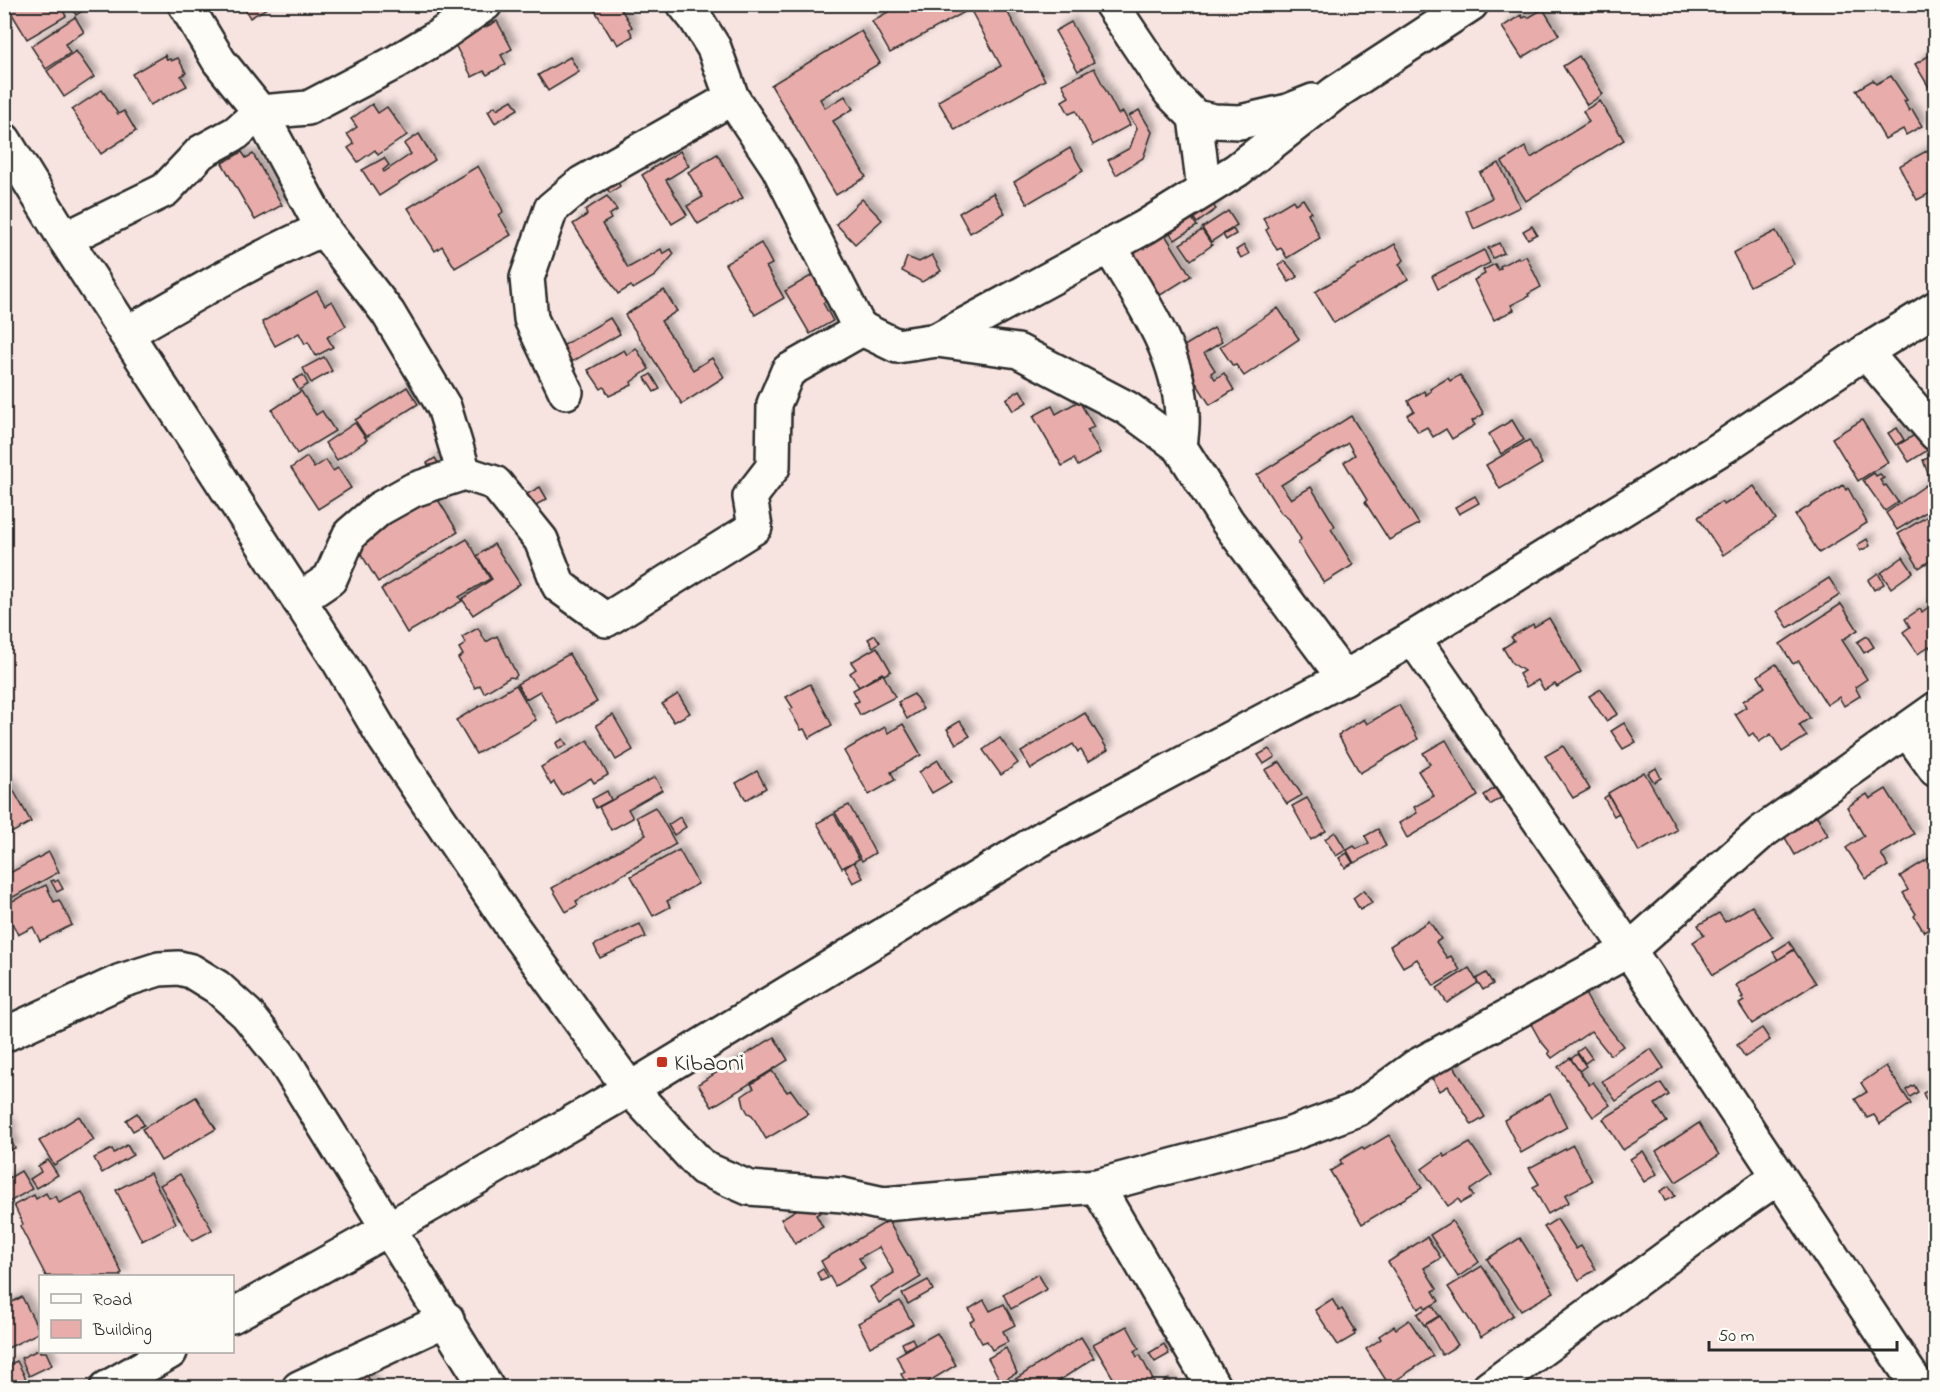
<svg xmlns="http://www.w3.org/2000/svg" width="1940" height="1392" viewBox="0 0 1940 1392" font-family="'Indie Flower',sans-serif">
  <style>
    .building { fill: #e8adaa; stroke: #2b2b2b; stroke-width: 1.5; filter: url(#shadow) }
    .lines { fill: none; stroke-linecap: round; stroke-linejoin: round }
    .minor-casing { stroke: #2b2b2b; stroke-width: 38 }
    .minor { stroke: #fdfcf7; stroke-width: 33 }
    .poi-dot { fill: #c8321e; stroke: #fdfcf7; stroke-width: 2 }
    .labels { text-anchor: middle; stroke-width: 6; stroke-linejoin: round; paint-order: stroke }
    .poi-label { font-size: 24px; fill: #2b2b2b; stroke: #fdfcf7; text-anchor: start }
  </style>
  <defs>
    <filter id="shadow"><feDropShadow dx="5.5" dy="-5.5" stdDeviation="3" flood-color="#0004"/></filter>
  </defs>
  <rect width="100%" height="100%" fill="#f7e4e0"/>
  <filter id="ink" filterUnits="userSpaceOnUse"><feTurbulence type="fractalNoise" baseFrequency=".0167" numOctaves="2"/><feDisplacementMap in="SourceGraphic" scale="12" xChannelSelector="R" yChannelSelector="G"/><feConvolveMatrix kernelMatrix="1 2 1 2 8 2 1 2 1" color-interpolation-filters="sRGB"/></filter>
  <g filter="url(#ink)">
    <g class="building">
      <polygon points="6,4 59,4 66,16 27,39"/>
      <polygon points="69,4 93,4 76,15"/>
      <polygon points="242,4 274,4 250,18"/>
      <polygon points="591,4 618,4 632,27 629,29 633,36 618,45 614,38 612,39"/>
      <polygon points="902,4 1003,4 1045,80 955,130 938,101 1001,66 970,9 890,53 872,21"/>
      <polygon points="1543,9 1559,35 1522,58 1502,27 1521,15 1523,18 1527,16 1528,18"/>
      <polygon points="75,17 84,32 65,44 70,53 46,69 31,46"/>
      <polygon points="497,21 512,49 501,55 506,64 487,75 484,71 472,77 452,39 481,22 484,28"/>
      <polygon points="1071,22 1094,62 1078,71 1055,31"/>
      <polygon points="861,31 880,63 820,99 825,108 845,96 853,109 833,121 866,177 836,195 771,85"/>
      <polygon points="76,51 94,77 64,97 47,71"/>
      <polygon points="165,55 167,60 170,59 171,61 178,58 186,73 181,76 187,86 150,105 132,74"/>
      <polygon points="1930,55 1936,64 1936,99 1915,64"/>
      <polygon points="1579,56 1603,94 1587,105 1563,66"/>
      <polygon points="570,57 579,72 548,91 538,75"/>
      <polygon points="1094,68 1118,114 1123,112 1130,125 1093,145 1076,111 1069,114 1062,101 1069,97 1062,84"/>
      <polygon points="1891,76 1907,100 1904,101 1909,111 1912,109 1922,126 1906,135 1903,129 1885,139 1856,90 1873,80 1876,84"/>
      <polygon points="102,90 118,114 124,111 136,131 101,154 72,110"/>
      <polygon points="512,100 518,109 495,123 488,111 495,106 497,109"/>
      <polygon points="1600,101 1624,140 1526,201 1502,162 1525,147 1531,158 1589,122 1583,111"/>
      <polygon points="372,104 378,113 387,107 407,135 378,155 375,150 358,162 348,148 354,144 347,134 357,127 351,119"/>
      <polygon points="1139,110 1152,132 1143,158 1116,175 1108,160 1130,148 1137,128 1129,116"/>
      <polygon points="419,134 435,160 379,196 362,170 384,158 389,165 383,170 384,172 411,154 404,144"/>
      <polygon points="1070,148 1083,171 1027,204 1014,182"/>
      <polygon points="1932,148 1936,155 1936,190 1917,200 1899,166"/>
      <polygon points="680,151 689,166 666,180 687,215 672,224 642,175"/>
      <polygon points="242,152 246,158 253,154 282,205 255,220 222,163"/>
      <polygon points="717,154 743,198 698,224 687,206 703,197 688,172"/>
      <polygon points="1499,163 1520,207 1474,229 1466,211 1492,198 1480,173"/>
      <polygon points="478,166 502,209 503,212 499,215 511,235 455,268 442,246 435,251 408,208"/>
      <polygon points="614,176 620,186 610,193 603,183"/>
      <polygon points="993,193 1005,213 970,233 959,213"/>
      <polygon points="607,196 617,210 609,215 611,219 602,224 628,268 661,249 663,254 671,249 674,254 655,276 633,289 631,286 618,294 573,224 587,215 585,210"/>
      <polygon points="862,199 882,220 855,244 836,224"/>
      <polygon points="1208,199 1216,209 1197,223 1189,212"/>
      <polygon points="1303,199 1311,212 1308,213 1320,238 1287,258 1281,248 1277,250 1266,230 1269,228 1263,218 1293,200 1295,204"/>
      <polygon points="1228,211 1237,225 1211,242 1202,228"/>
      <polygon points="1191,217 1197,226 1175,240 1169,232"/>
      <polygon points="1532,226 1537,234 1528,239 1523,231"/>
      <polygon points="1233,229 1236,234 1226,240 1223,235"/>
      <polygon points="1162,230 1191,276 1159,296 1130,250"/>
      <polygon points="1202,230 1212,245 1191,260 1180,244"/>
      <polygon points="1776,231 1794,264 1750,286 1733,253"/>
      <polygon points="761,243 772,264 766,267 784,298 755,315 725,264"/>
      <polygon points="1499,243 1504,253 1493,258 1488,248"/>
      <polygon points="1395,244 1404,260 1399,264 1408,279 1334,323 1315,292"/>
      <polygon points="1244,245 1249,254 1241,258 1236,250"/>
      <polygon points="1484,250 1490,263 1438,289 1432,276"/>
      <polygon points="932,255 941,271 922,282 902,271 907,257 919,262"/>
      <polygon points="1526,256 1541,287 1528,294 1529,296 1511,305 1514,310 1494,320 1474,280 1485,274 1483,270 1495,264 1498,270 1501,268 1500,266 1518,257 1519,259"/>
      <polygon points="1285,261 1298,277 1289,282 1278,265"/>
      <polygon points="816,273 830,298 823,303 833,321 810,334 785,291"/>
      <polygon points="664,290 677,311 661,321 693,370 712,358 724,377 682,404 625,315"/>
      <polygon points="317,291 325,305 332,301 346,326 327,337 333,347 316,356 308,342 305,344 299,333 275,346 262,322"/>
      <polygon points="1278,308 1299,339 1244,376 1236,365 1233,366 1220,347"/>
      <polygon points="610,318 620,334 568,364 559,348"/>
      <polygon points="1214,328 1222,342 1204,353 1215,370 1211,373 1215,379 1224,373 1234,390 1210,405 1176,351"/>
      <polygon points="636,348 649,369 631,382 632,385 609,396 604,387 601,389 588,370 624,350 627,355"/>
      <polygon points="324,357 332,371 311,383 303,368"/>
      <polygon points="651,374 660,389 654,392 645,378"/>
      <polygon points="303,375 308,384 299,390 293,380"/>
      <polygon points="1460,375 1484,414 1472,421 1475,425 1452,439 1446,429 1433,437 1427,427 1418,432 1407,415 1414,411 1408,401 1424,391 1426,395 1431,391 1430,389 1448,378 1450,381"/>
      <polygon points="407,387 418,404 366,437 355,420"/>
      <polygon points="1020,390 1027,402 1013,411 1006,399"/>
      <polygon points="301,391 316,415 322,411 335,431 297,454 272,410"/>
      <polygon points="1079,401 1094,427 1087,430 1100,453 1078,466 1074,459 1062,466 1033,416 1052,406 1056,414"/>
      <polygon points="1351,416 1419,524 1389,540 1365,502 1367,500 1344,462 1355,455 1348,443 1281,485 1291,499 1311,487 1335,526 1331,529 1353,565 1324,583 1298,543 1301,539 1289,519 1281,513 1257,475"/>
      <polygon points="1512,420 1524,440 1501,454 1489,434"/>
      <polygon points="1862,420 1888,462 1858,481 1832,438"/>
      <polygon points="355,423 367,440 337,460 325,443"/>
      <polygon points="1897,428 1904,440 1896,445 1888,433"/>
      <polygon points="1926,428 1936,445 1909,462 1898,445"/>
      <polygon points="1529,440 1542,464 1500,489 1486,465"/>
      <polygon points="1936,455 1936,472 1928,474 1923,460"/>
      <polygon points="307,457 314,468 326,460 333,471 338,468 351,488 318,509 291,468"/>
      <polygon points="435,458 440,466 432,471 427,463"/>
      <polygon points="1874,473 1876,476 1880,474 1884,478 1880,480 1884,486 1886,485 1898,502 1885,511 1863,480"/>
      <polygon points="1932,481 1936,486 1936,506 1897,530 1886,513"/>
      <polygon points="1843,485 1846,490 1848,488 1867,523 1819,553 1795,515"/>
      <polygon points="1754,486 1776,519 1723,555 1698,517 1721,502 1724,505"/>
      <polygon points="540,487 547,499 532,507 525,495"/>
      <polygon points="432,490 458,532 378,582 352,539"/>
      <polygon points="1475,496 1479,503 1459,514 1455,507"/>
      <polygon points="1936,511 1936,557 1919,568 1898,534"/>
      <polygon points="467,539 490,579 459,597 462,601 407,633 381,589"/>
      <polygon points="1867,539 1870,546 1860,551 1857,545"/>
      <polygon points="494,544 520,584 473,615 462,599 492,579 477,556"/>
      <polygon points="1903,557 1913,572 1891,588 1881,573"/>
      <polygon points="1878,573 1884,584 1874,590 1868,580"/>
      <polygon points="1829,578 1840,595 1788,628 1777,611"/>
      <polygon points="1934,603 1936,656 1929,646 1918,654 1903,632 1910,627 1905,619 1920,609 1922,612"/>
      <polygon points="1841,604 1858,630 1842,640 1867,679 1855,687 1860,696 1844,706 1839,697 1827,705 1799,661 1793,664 1780,644"/>
      <polygon points="1549,618 1581,672 1557,687 1555,684 1544,690 1538,680 1526,687 1519,674 1524,671 1512,663 1503,648 1514,641 1511,637 1533,624 1534,627"/>
      <polygon points="478,628 486,642 497,636 517,675 515,678 510,677 484,693 480,685 475,688 458,658 463,655 459,648 466,644 462,637"/>
      <polygon points="875,635 880,642 873,647 868,639"/>
      <polygon points="1867,636 1874,647 1864,653 1857,642"/>
      <polygon points="877,647 891,671 884,675 882,673 859,687 850,673 856,669 851,662"/>
      <polygon points="569,654 597,702 559,724 540,691 526,699 517,684"/>
      <polygon points="1776,664 1810,718 1799,725 1807,736 1782,752 1771,734 1759,742 1753,733 1749,736 1735,714 1746,707 1743,701 1765,687 1758,676"/>
      <polygon points="883,674 895,697 860,715 854,703 859,701 853,690"/>
      <polygon points="810,684 832,725 809,738 804,729 801,730 790,710 793,708 786,697"/>
      <polygon points="516,685 536,720 476,754 456,720"/>
      <polygon points="1601,689 1618,714 1606,721 1589,696"/>
      <polygon points="678,694 690,713 674,722 662,704"/>
      <polygon points="914,694 923,709 907,719 898,702"/>
      <polygon points="1399,705 1418,739 1360,773 1338,735 1364,719 1367,724"/>
      <polygon points="1085,713 1108,750 1088,762 1081,750 1078,752 1073,744 1031,769 1021,752"/>
      <polygon points="613,715 633,750 616,760 596,725"/>
      <polygon points="960,721 970,736 956,744 947,729"/>
      <polygon points="1624,723 1636,742 1623,749 1611,731"/>
      <polygon points="903,724 921,755 891,772 895,780 869,795 844,751 885,727 888,733"/>
      <polygon points="1000,738 1018,763 1001,775 983,750"/>
      <polygon points="563,739 567,745 559,749 556,743"/>
      <polygon points="588,740 608,775 594,783 591,778 562,795 554,782 551,785 541,767"/>
      <polygon points="1446,740 1478,796 1407,838 1399,823 1417,813 1414,807 1434,796 1418,771 1430,764 1423,753"/>
      <polygon points="1563,746 1590,789 1573,798 1545,756"/>
      <polygon points="1269,749 1275,757 1264,764 1258,755"/>
      <polygon points="938,760 951,782 932,793 919,772"/>
      <polygon points="1280,762 1302,795 1287,804 1265,770"/>
      <polygon points="1656,768 1661,778 1654,782 1648,773"/>
      <polygon points="757,771 766,788 746,800 736,783"/>
      <polygon points="1644,772 1677,830 1639,852 1608,793"/>
      <polygon points="655,777 662,790 628,809 633,818 611,830 599,807"/>
      <polygon points="6,782 9,787 11,786 31,822 6,836 4,783"/>
      <polygon points="1495,788 1501,798 1490,805 1484,795"/>
      <polygon points="1886,789 1914,834 1881,854 1888,866 1866,879 1846,848 1864,836 1847,807 1867,794 1870,799"/>
      <polygon points="607,791 611,800 596,808 592,799"/>
      <polygon points="1608,795 1619,813 1614,816 1604,798"/>
      <polygon points="1307,798 1326,831 1311,840 1292,806"/>
      <polygon points="849,805 875,853 862,861 835,812"/>
      <polygon points="655,807 676,844 576,901 578,905 566,912 552,888 646,835 636,817"/>
      <polygon points="834,814 859,859 842,868 817,823"/>
      <polygon points="1817,816 1828,835 1795,855 1784,836"/>
      <polygon points="680,817 686,827 674,835 668,825"/>
      <polygon points="1378,829 1386,846 1354,863 1347,850 1354,846 1357,849 1369,843 1365,836"/>
      <polygon points="1335,832 1346,850 1336,856 1325,839"/>
      <polygon points="679,850 698,884 667,901 670,907 653,916 631,876"/>
      <polygon points="49,852 59,872 4,902 4,876"/>
      <polygon points="1347,853 1353,863 1345,868 1339,858"/>
      <polygon points="1936,854 1936,925 1924,932 1914,916 1916,914 1903,893 1908,890 1900,876"/>
      <polygon points="854,862 863,878 853,883 845,868"/>
      <polygon points="54,880 55,882 58,880 63,889 57,892 51,881"/>
      <polygon points="46,885 54,902 59,900 72,925 40,941 33,927 18,935 4,905"/>
      <polygon points="1364,890 1372,903 1360,910 1353,898"/>
      <polygon points="1752,906 1773,937 1713,975 1693,942 1704,935 1698,925 1719,913 1725,922"/>
      <polygon points="1429,921 1441,939 1436,942 1447,958 1451,956 1460,970 1434,986 1417,959 1403,967 1390,946"/>
      <polygon points="640,924 646,937 600,958 594,945"/>
      <polygon points="1789,942 1794,949 1778,960 1773,952"/>
      <polygon points="1794,950 1816,983 1752,1024 1739,1004 1744,1001 1741,998 1743,997 1736,985"/>
      <polygon points="1469,968 1478,983 1447,1003 1437,988"/>
      <polygon points="1486,973 1493,984 1483,990 1476,979"/>
      <polygon points="1584,992 1593,1008 1623,1046 1610,1055 1591,1031 1552,1058 1548,1053 1550,1052 1540,1040 1531,1024 1550,1011 1553,1013"/>
      <polygon points="1762,1028 1770,1040 1745,1057 1737,1045"/>
      <polygon points="774,1037 788,1060 712,1107 698,1084"/>
      <polygon points="1934,1046 1936,1049 1935,1065 1927,1050"/>
      <polygon points="1584,1047 1592,1058 1585,1063 1577,1052"/>
      <polygon points="1651,1049 1664,1068 1616,1101 1602,1081"/>
      <polygon points="1577,1054 1586,1066 1579,1071 1571,1059"/>
      <polygon points="1570,1058 1589,1085 1593,1082 1610,1105 1593,1117 1558,1067"/>
      <polygon points="1451,1061 1485,1117 1472,1125 1448,1086 1440,1091 1432,1078 1445,1070 1443,1066"/>
      <polygon points="1886,1066 1911,1104 1880,1124 1874,1115 1867,1118 1855,1099 1867,1092 1861,1083"/>
      <polygon points="772,1071 787,1092 791,1090 808,1114 766,1139 752,1115 748,1113 744,1106 742,1096 754,1088 751,1084"/>
      <polygon points="1661,1083 1669,1095 1655,1104 1667,1122 1623,1150 1603,1119"/>
      <polygon points="1914,1085 1918,1092 1910,1097 1906,1090"/>
      <polygon points="1931,1089 1934,1096 1926,1100 1923,1093"/>
      <polygon points="1550,1094 1567,1127 1521,1153 1504,1120"/>
      <polygon points="196,1097 216,1129 161,1161 142,1129"/>
      <polygon points="137,1113 144,1125 133,1131 126,1120"/>
      <polygon points="79,1116 94,1140 54,1165 39,1141"/>
      <polygon points="4,1119 12,1132 8,1134 15,1148 4,1154"/>
      <polygon points="1699,1123 1719,1155 1676,1182 1656,1151"/>
      <polygon points="1389,1135 1422,1188 1362,1224 1330,1171 1342,1164 1340,1160 1362,1147 1364,1150"/>
      <polygon points="1470,1143 1492,1175 1470,1190 1473,1196 1461,1203 1458,1199 1448,1206 1422,1169 1443,1154 1445,1157"/>
      <polygon points="127,1145 133,1155 102,1173 94,1158 112,1149 114,1153"/>
      <polygon points="1573,1145 1592,1181 1565,1195 1569,1202 1548,1214 1533,1187 1539,1184 1529,1168"/>
      <polygon points="1643,1151 1657,1174 1644,1182 1630,1159"/>
      <polygon points="48,1160 58,1175 36,1188 30,1179 41,1172 38,1166"/>
      <polygon points="21,1171 32,1189 4,1205 4,1181"/>
      <polygon points="150,1173 176,1223 142,1241 116,1190"/>
      <polygon points="180,1174 212,1230 192,1241 160,1185"/>
      <polygon points="1669,1186 1675,1196 1665,1201 1660,1191"/>
      <polygon points="82,1192 122,1273 120,1274 121,1276 46,1276 20,1226 23,1224 14,1205 34,1195 36,1199 46,1193 49,1199 56,1196 59,1203"/>
      <polygon points="814,1199 821,1212 816,1215 823,1227 795,1244 781,1219"/>
      <polygon points="1557,1219 1576,1249 1581,1246 1596,1269 1579,1280 1544,1227"/>
      <polygon points="888,1221 921,1277 879,1303 870,1287 894,1273 879,1247 859,1258 865,1268 835,1286 821,1261"/>
      <polygon points="1452,1221 1479,1262 1458,1277 1430,1235"/>
      <polygon points="1427,1237 1441,1258 1424,1268 1437,1289 1433,1291 1439,1301 1426,1309 1424,1305 1418,1309 1388,1262"/>
      <polygon points="1520,1238 1554,1292 1521,1311 1487,1259"/>
      <polygon points="1482,1266 1513,1315 1481,1337 1448,1287"/>
      <polygon points="823,1269 828,1278 821,1281 817,1273"/>
      <polygon points="1038,1274 1047,1289 1011,1309 1003,1294"/>
      <polygon points="928,1280 933,1290 908,1304 902,1294"/>
      <polygon points="22,1297 40,1332 4,1350 4,1306"/>
      <polygon points="1332,1299 1339,1311 1342,1309 1356,1331 1354,1332 1355,1335 1338,1345 1315,1310"/>
      <polygon points="984,1300 990,1311 1004,1304 1015,1325 1003,1331 1008,1342 992,1350 987,1341 982,1343 970,1322 975,1319 969,1309"/>
      <polygon points="900,1301 913,1324 870,1347 858,1323"/>
      <polygon points="1432,1305 1439,1316 1424,1325 1417,1314"/>
      <polygon points="1440,1316 1458,1345 1442,1355 1425,1325"/>
      <polygon points="1409,1320 1433,1356 1389,1385 1366,1349 1381,1339 1379,1336 1394,1326 1396,1329"/>
      <polygon points="1127,1326 1139,1348 1134,1351 1137,1357 1140,1355 1154,1382 1143,1388 1119,1388 1093,1344"/>
      <polygon points="937,1333 956,1365 918,1388 909,1388 901,1374 905,1372 896,1356"/>
      <polygon points="1081,1337 1094,1358 1048,1388 1007,1388 1006,1385"/>
      <polygon points="912,1338 915,1344 905,1350 902,1343"/>
      <polygon points="1164,1344 1169,1354 1155,1362 1149,1353"/>
      <polygon points="1006,1348 1017,1373 1001,1382 988,1358"/>
      <polygon points="40,1349 40,1352 46,1352 52,1365 29,1376 21,1358"/>
      <polygon points="17,1361 26,1379 6,1388 4,1367"/>
      <polygon points="366,1374 375,1388 364,1388 359,1378"/>
      <polygon points="1169,1379 1174,1388 1154,1388"/>
    </g>
    <g class="lines">
      <g class="minor-casing">
        <g id="minor">
          <polyline points="185,4 219,61 260,112 323,229 388,313 444,407 464,473"/>
          <polyline points="684,4 696,19 714,48 732,98 778,167 857,323 862,329"/>
          <polyline points="1111,4 1170,92 1195,117 1214,121 1240,122 1288,111 1313,101"/>
          <polyline points="1195,117 1204,190"/>
          <polyline points="4,140 65,239 340,663 385,739 511,925 630,1089 703,1168 749,1188 843,1195 884,1204 1097,1186 1288,1135 1358,1109 1415,1067 1629,950 1762,832 1936,709"/>
          <polyline points="65,239 165,190 201,152 236,133 260,112 308,108 396,62 439,36 485,4"/>
          <path d="M1109,246c31,52 70,106 73,169 1,10 -1,21 -2,32"/>
          <path d="M126,334c65,-38 128,-75 197,-105"/>
          <polyline points="937,340 1018,351 1127,408 1180,447 1227,521 1344,678"/>
          <polyline points="1865,352 1936,434"/>
          <polyline points="566,392 531,319 527,278 551,209 582,183 732,98"/>
          <polyline points="299,600 330,579 350,534 379,509 413,490 464,473 495,483 541,540 559,586 606,620 755,527 750,497 773,467 774,404 788,371 862,329 897,346 937,340 1145,227 1237,170 1335,93 1471,4"/>
          <polyline points="1413,638 1629,950 1919,1388"/>
          <polyline points="1907,730 1936,770"/>
          <polyline points="4,1035 121,981 159,969 179,968 191,971 217,987 247,1014 285,1062 487,1388"/>
          <polyline points="1097,1186 1214,1388"/>
          <polyline points="232,1316 388,1229 630,1089 1043,838 1344,678 1413,638 1725,446 1865,352 1936,308"/>
          <polyline points="107,1388 170,1352"/>
          <polyline points="299,1388 447,1319"/>
          <polyline points="1489,1388 1737,1206 1778,1177"/>
        </g>
      </g>
      <use href="#minor" class="minor"/>
    </g>
  </g>
  <rect class="poi-dot" x="656" y="1056" width="12" height="12" rx="3"/>
  <g class="labels">
    <g class="poi-label">
      <text x="674" y="1070">Kibaoni</text>
    </g>
  </g>
  <rect width="1940" height="1392" fill="none" stroke="#fdfcf7" stroke-width="24"/>
  <rect x="12" y="12" width="1916" height="1368" fill="none" stroke="#2b2b2b" stroke-width="2" filter="url(#ink)"/>
  <rect x="39" y="1275" width="195" height="78" fill="#fdfcf7" stroke="#a9a8a5" stroke-width="1.5"/>
  <rect x="51" y="1294" width="30" height="9" fill="#fdfcf7" stroke="#a9a8a5" stroke-width="1.5"/>
  <text x="93" y="1305" font-size="18" fill="#2b2b2b">Road</text>
  <rect x="51" y="1320" width="30" height="18" fill="#e8adaa" stroke="#a9a8a5" stroke-width="1.5"/>
  <text x="93" y="1335" font-size="18" fill="#2b2b2b">Building</text>
  <path d="M1709 1341v9h188v-9" fill="none" stroke="#2b2b2b" stroke-width="3"/>
  <text x="1718" y="1341" font-size="18" fill="#2b2b2b" stroke="#fdfcf7" stroke-width="4.5" paint-order="stroke">50 m</text>
</svg>
